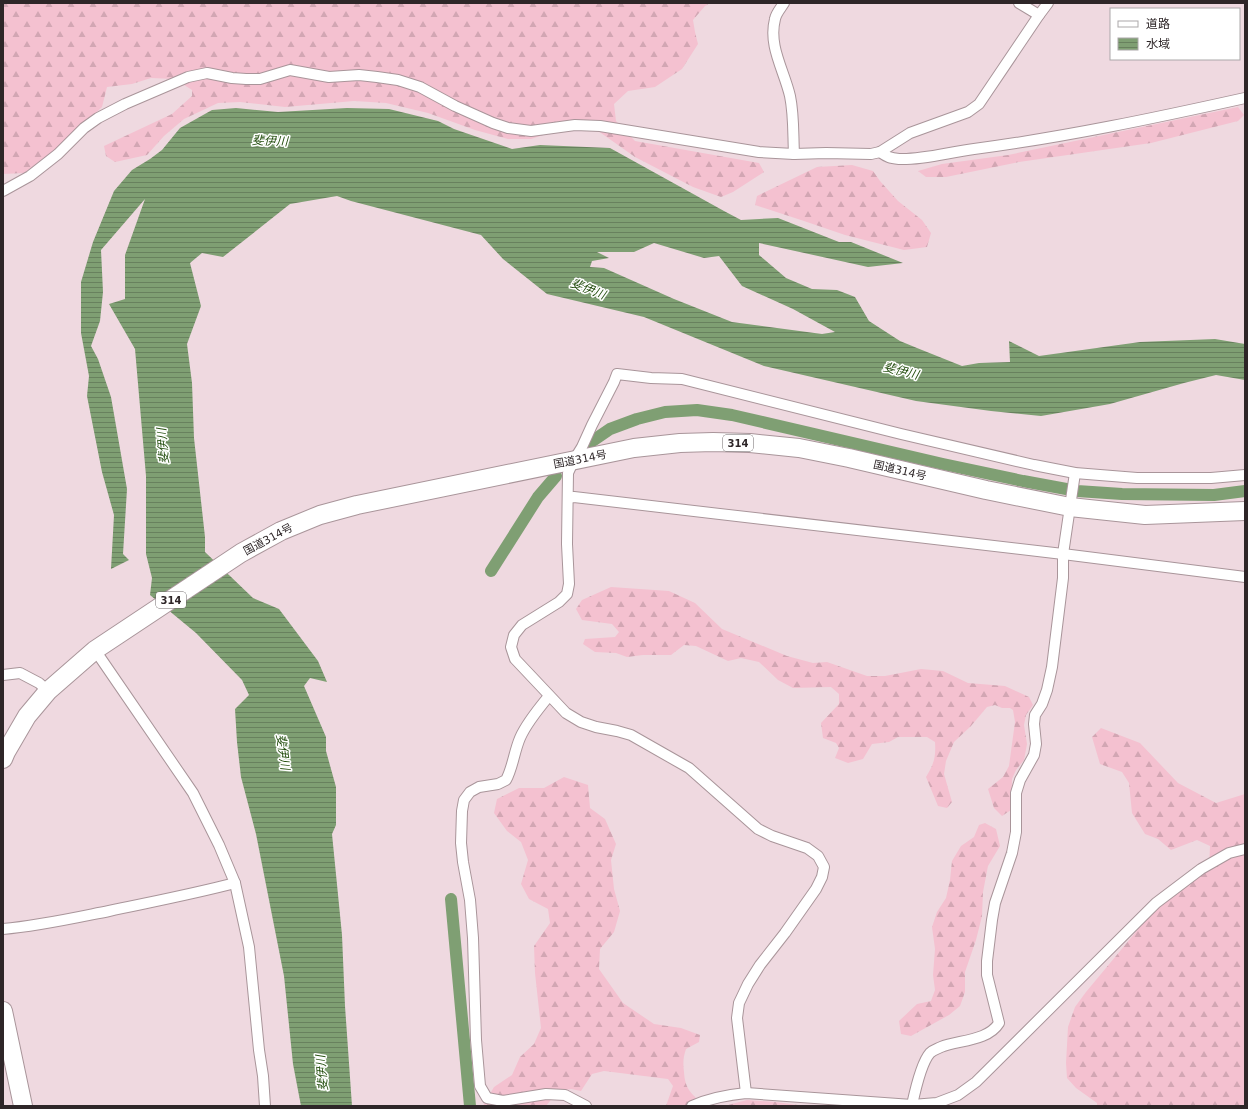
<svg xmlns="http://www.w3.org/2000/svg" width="1248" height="1109" viewBox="0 0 1248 1109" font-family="'DejaVu Sans','Noto Sans JP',sans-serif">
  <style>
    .forest { fill: url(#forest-firs) }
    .water { fill: url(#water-rules); fill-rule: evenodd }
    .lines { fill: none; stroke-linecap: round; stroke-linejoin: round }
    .canal { stroke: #7f9f73; stroke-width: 12 }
    .street-casing { stroke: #a9959a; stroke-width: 12 }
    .highway-casing { stroke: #a9959a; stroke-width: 20 }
    .street { stroke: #fff; stroke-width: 10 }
    .highway { stroke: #fff; stroke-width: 18 }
    .labels { text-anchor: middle; stroke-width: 3; stroke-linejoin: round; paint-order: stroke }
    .shield { fill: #fff; stroke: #6d6768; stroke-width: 1 }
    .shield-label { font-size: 10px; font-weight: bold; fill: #2e2628 }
    .street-label { font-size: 11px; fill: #2e2628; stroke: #fff }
    .water-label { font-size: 12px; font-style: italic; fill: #254f10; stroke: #fff }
  </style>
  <defs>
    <pattern id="forest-firs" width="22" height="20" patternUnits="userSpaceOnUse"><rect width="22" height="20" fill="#f4c1d0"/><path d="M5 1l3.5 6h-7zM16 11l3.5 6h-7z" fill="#d2a6b3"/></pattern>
    <pattern id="water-rules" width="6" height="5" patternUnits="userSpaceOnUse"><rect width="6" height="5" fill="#7f9f73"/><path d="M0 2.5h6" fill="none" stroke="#68815e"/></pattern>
  </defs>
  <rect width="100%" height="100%" fill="#efd9e0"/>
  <g class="forest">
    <polygon points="3,3 710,3 705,6 693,20 695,32 698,44 682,69 655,87 628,91 614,104 616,121 635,141 759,163 764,172 733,192 721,197 693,187 635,157 584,121 559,121 543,135 531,139 508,139 475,130 428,113 386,103 354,101 285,107 240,102 218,103 184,119 164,136 147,155 115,162 106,156 104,146 172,114 192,96 192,90 175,79 151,78 132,84 107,87 102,107 48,158 24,173 3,174"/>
    <polygon points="1238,107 1244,115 1238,121 1151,143 1019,162 946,177 926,177 918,171 942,164 1008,155"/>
    <polygon points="852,165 873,171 880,181 898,201 922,220 931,233 927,247 904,250 845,235 804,221 755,205 757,196 817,167"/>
    <path d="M611,587l58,4 26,12 27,26 65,27 26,7 14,-1 40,14h18l36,-7 22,2 25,12 37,3 24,11 4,8 -7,10 -2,10 3,19 -3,16 -8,10 -4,9 -1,31 -9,6 -8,-8 -6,-19 15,-12 6,-11 6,-44 -2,-12 -3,-2h-8l-7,-3 -8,2 -16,19 -17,16 -8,19 -2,13 8,28 -5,6 -9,-2 -12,-29c8,-13 10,-20 9,-35l-8,-5h-29l-9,5 -17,2 -9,15 -15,4 -13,-5 4,-10 -3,-5 -13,-5 -2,-15 18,-19v-10l-8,-7 -38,1 -15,-8 -19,-18 -18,-4 -13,3 -32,-15 -12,-1 -13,10h-28l-16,2 -11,-4 -21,-1 -12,-8 2,-5 30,-2 4,-5 -7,-8 -30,-4 -6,-11 6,-9z"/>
    <polygon points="1101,728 1140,743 1178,783 1216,803 1245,794 1245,1106 1097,1106 1097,1103 1076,1088 1067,1078 1066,1063 1068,1027 1075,1007 1086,992 1145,921 1172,896 1209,868 1210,846 1197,840 1171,850 1158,839 1145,834 1132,813 1129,783 1122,772 1100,764 1092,737"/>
    <path d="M564,777l24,8 2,23 15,11 11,25 -5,16 3,29 6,22 -6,21 -14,17 -1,20 24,34 31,21 27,4 19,7 -1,7 -13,7c-3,9 -3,13 -2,23 1,18 8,22 21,34h-39l7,-20 -5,-7 -64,-8 -12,3 -11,17 -10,-2 -13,2 -12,15h-63l11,-19 18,-12 8,-18 14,-13 7,-16 -6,-55 -1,-27 16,-23 -2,-14 -19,-10 -8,-15 7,-24 -7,-18 -14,-11 -13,-18 3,-14 22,-11h25z"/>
    <polygon points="985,823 996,829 1000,846 988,866 983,892 982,916 976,940 965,972 965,992 960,1006 949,1015 911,1036 901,1034 899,1021 917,1004 931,1001 935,990 933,975 935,949 932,927 937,912 946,898 950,880 952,861 961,846 974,837 979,825"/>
    <polygon points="747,1100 776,1102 805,1106 724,1106"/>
  </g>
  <path class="water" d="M236,108l42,4 69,-4 42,1 49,12 16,8 58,20 28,-4 70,3 114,63 17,9 37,-2 61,24h12l52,21 -35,4 -109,-24v12l27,23 26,11 25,1 18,7 14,24 31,20 17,7 45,18 17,-3 31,-1 -1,-21 30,15 101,-14 75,-3 30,5v36l-29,-5 -32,8 -74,21 -69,12 -50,-5 -75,-10 -152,-35 -120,-49 -97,-23 -44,-35 -22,-24 -130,-34 -14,-5 -47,8 -67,53 -21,-4 -12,10 11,43 -14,38 5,39 2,55 11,99v15l48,46 26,11 39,52 9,21 -17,-4 -6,8 22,51v14l10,36v38l-4,9 10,101 3,71 7,100h-51l-8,-42 -9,-88 -28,-142 -15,-57 -4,-35 -2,-33 14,-14 -7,-15 -46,-47 -46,-38 2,-17 -6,-24v-78l-11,-127 -26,-45 16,-5v-44l20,-56 -44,51 2,42 -3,29 -9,25 7,13 13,38 16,92 -4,65 6,6 -18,9 3,-54 -12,-43 -15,-76 2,-20 -8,-43v-51l12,-40 21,-51 18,-21 18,-11 12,-9 18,-22 32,-18zM654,243l50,15 15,-2 23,30 51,23 42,23 -13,2 -90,-12 -58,-23 -70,-31 -14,-1 2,-6 17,-3 -12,-6h37z"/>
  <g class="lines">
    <g class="canal">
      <polyline points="591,442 610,429 637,419 665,412 697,410 732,415 943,464 1023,481 1077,491 1122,494 1214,495 1245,491"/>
      <polyline points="491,571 538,497 556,476"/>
      <polyline points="451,899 470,1106"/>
    </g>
    <g class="street-casing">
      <g id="street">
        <path d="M784,3c-3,5 -8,10 -9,16 -7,27 9,51 15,77 4,19 3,39 4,58"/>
        <polyline points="1019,3 1039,15"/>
        <path d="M880,152c7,5 10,6 19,7 25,1 50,-7 75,-10 91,-12 181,-31 271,-51"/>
        <polyline points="3,191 30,176 58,154 84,128 98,118 125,104 188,77 207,73 232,78 246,79 260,79 290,70 329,77 359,75 377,77 398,80 420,87 455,106 493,123 508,128 531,131 575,125 600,126 759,152 794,154 826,153 871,154 880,152 910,133 968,112 979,104 1039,15 1048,3"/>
        <polyline points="568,498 574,497 1063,554 1245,577"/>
        <polyline points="95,650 193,793 219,845 235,883 249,947 259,1050 263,1076 265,1106"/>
        <polyline points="3,675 20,673 39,683 48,691"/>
        <path d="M549,696c-10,12 -23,28 -29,42 -6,14 -7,29 -14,42l-8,4 -19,3 -9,5 -6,8 -2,11 -1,32 2,19 7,38 3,38 3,102 4,46 7,12 16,3 43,-7 19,1 21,11"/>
        <path d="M3,929c36,-3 71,-11 106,-18 42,-9 84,-17 126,-28"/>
        <polyline points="746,1093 737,1018 739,1003 748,984 760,965 785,933 816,889 822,877 824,867 818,856 807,848 772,836 758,829 689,768 631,735 617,731 596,727 581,722 566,713 515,659 511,647 514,635 522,625 559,602 567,594 569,584 567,544 568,473 574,460 582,447 592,425 614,382 617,374 651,378 682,379 901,434 1034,465 1075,473 1137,478 1211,478 1245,475"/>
        <path d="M912,1105c3,-14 9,-42 18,-52 3,-3 7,-4 11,-6 18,-7 47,-6 58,-24l-12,-48v-14l5,-41 3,-17 17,-50 4,-21v-39l4,-13 14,-25 2,-11 -2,-20 1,-9 7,-11 5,-14 5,-23 11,-89v-24l12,-81"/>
        <path d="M692,1106c18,-8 34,-11 54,-13l166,12 25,-2 21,-8 18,-13 180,-179 45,-34 28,-16 16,-4"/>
      </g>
    </g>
    <g class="highway-casing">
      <g id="highway">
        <polyline points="3,759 6,752 27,716 48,691 95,650 241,553 281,531 320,515 357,505 634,448 680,443 713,442 750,443 799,448 849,458 986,490 1070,507 1145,515 1245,511"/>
        <polyline points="3,1011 23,1106"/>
      </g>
    </g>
    <use href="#street" class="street"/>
    <use href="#highway" class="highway"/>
  </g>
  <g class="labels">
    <g class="shield">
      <rect x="723" y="435" width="30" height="16" rx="3"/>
      <rect x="156" y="592" width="30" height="16" rx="3"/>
    </g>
    <g class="shield-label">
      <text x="738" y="447">314</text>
      <text x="171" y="604">314</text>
    </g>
    <g class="street-label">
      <text transform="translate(580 459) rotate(-11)" y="4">国道314号</text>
      <text transform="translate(900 470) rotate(13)" y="4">国道314号</text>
      <text transform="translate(268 539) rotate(-28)" y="4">国道314号</text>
    </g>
    <g class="water-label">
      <text transform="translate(270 141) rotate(2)" y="4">斐伊川</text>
      <text transform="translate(588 289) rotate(21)" y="4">斐伊川</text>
      <text transform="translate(901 371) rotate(14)" y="4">斐伊川</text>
      <text transform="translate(163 446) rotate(-95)" y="4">斐伊川</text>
      <text transform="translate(283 752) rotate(82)" y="4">斐伊川</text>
      <text transform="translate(322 1073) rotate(-95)" y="4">斐伊川</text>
    </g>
  </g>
  <rect width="1248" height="1109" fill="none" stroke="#2e2628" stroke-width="8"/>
  <rect x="1110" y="8" width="130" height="52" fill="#ffffff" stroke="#aba8a9"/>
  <rect x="1118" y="21" width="20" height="6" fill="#ffffff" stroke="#aba8a9"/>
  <text x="1146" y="28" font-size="12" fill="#2e2628">道路</text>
  <rect x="1118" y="38" width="20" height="12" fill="url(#water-rules)" stroke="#aba8a9"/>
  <text x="1146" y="48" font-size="12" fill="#2e2628">水域</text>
</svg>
